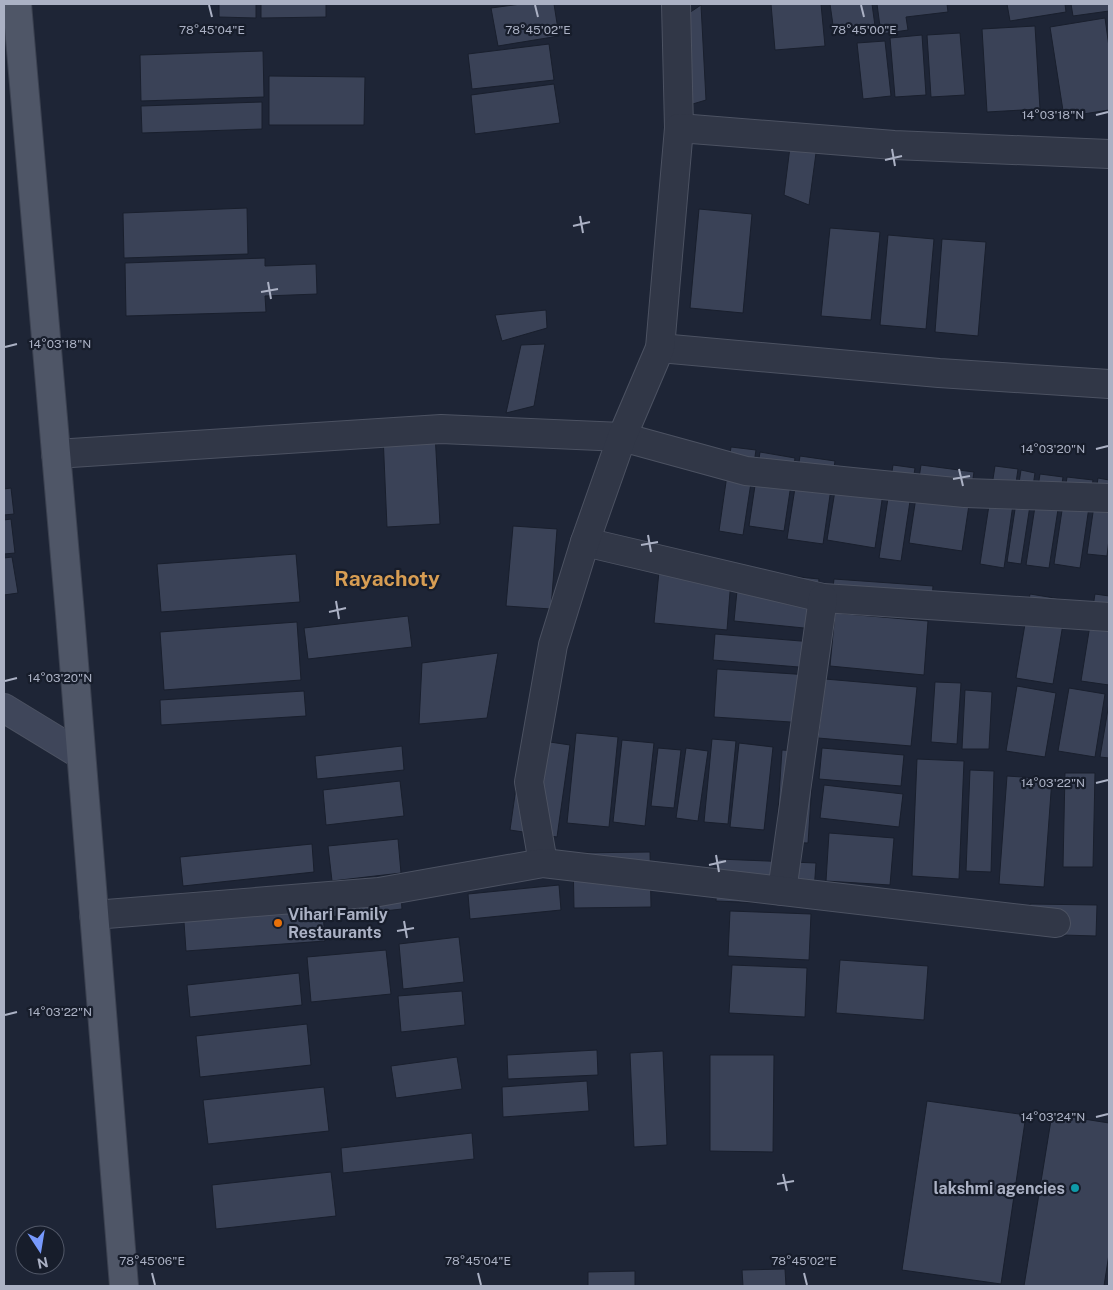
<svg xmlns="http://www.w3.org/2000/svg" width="1113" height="1290" viewBox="0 0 1113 1290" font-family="'Public Sans',sans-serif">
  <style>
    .building { fill: #3a4257; stroke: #191f2d }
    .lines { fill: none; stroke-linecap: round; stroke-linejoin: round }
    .street-casing { stroke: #4c5262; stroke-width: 30 }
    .secondary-casing { stroke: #4c5262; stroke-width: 30 }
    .primary-casing { stroke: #3b4150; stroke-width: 30 }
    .street { stroke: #313747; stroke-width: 28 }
    .secondary { stroke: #3f465a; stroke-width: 28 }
    .primary { stroke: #4f5667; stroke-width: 28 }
    .ticks { fill: none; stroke: #abb1c4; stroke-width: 2 }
    .food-dot { fill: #e8710a; stroke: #171d2b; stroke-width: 2 }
    .culture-dot { fill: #0f9aa8; stroke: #171d2b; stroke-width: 2 }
    .labels { text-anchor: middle; stroke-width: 4.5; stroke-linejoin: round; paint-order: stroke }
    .poi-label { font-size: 16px; font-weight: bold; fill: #abb1c4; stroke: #171d2b; text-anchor: start }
    .district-label { font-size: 21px; font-weight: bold; fill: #d79d53; stroke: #171d2b }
    .ticks-label { font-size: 12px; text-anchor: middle; fill: #abb1c4; stroke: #171d2b; stroke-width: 4.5; stroke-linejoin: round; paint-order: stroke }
  </style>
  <rect width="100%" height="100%" fill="#1e2536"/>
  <g class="building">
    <polygon points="219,4 256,4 256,18 219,17"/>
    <polygon points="261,4 326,4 326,17 261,18"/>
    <polygon points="521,4 554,4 559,36 498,46 491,8"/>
    <polygon points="771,4 821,4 825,46 775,50"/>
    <polygon points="830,4 872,4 875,26 834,32"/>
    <polygon points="877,4 947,4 948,12 906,17 908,30 881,34"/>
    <polygon points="1007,4 1065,4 1066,12 1010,21"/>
    <polygon points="1071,4 1109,4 1109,11 1073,16"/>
    <polygon points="701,5 706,100 686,106 683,17"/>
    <polygon points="1105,18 1109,47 1109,110 1064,117 1050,27"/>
    <polygon points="1035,26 1040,109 987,112 982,29"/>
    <polygon points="960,33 965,95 931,97 927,35"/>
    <polygon points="922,35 926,95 895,97 890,38"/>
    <polygon points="885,41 891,96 863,99 857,43"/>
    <polygon points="549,44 554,80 472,89 468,54"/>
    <polygon points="263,51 264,97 141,101 140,55"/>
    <polygon points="269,76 365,77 364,125 269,125"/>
    <polygon points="554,84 560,123 475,134 471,95"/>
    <polygon points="262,102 262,129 142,133 141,106"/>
    <polygon points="790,147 816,153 809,205 784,195"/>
    <polygon points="247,208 248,254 124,258 123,213"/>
    <polygon points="699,209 752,214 743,313 690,308"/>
    <polygon points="830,228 880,232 871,320 821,316"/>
    <polygon points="888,235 934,239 926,329 880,325"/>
    <polygon points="942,239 986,242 978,336 935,332"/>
    <polygon points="265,258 265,266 316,264 317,294 265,296 266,312 126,316 125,263"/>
    <polygon points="546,310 547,328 502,341 495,315"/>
    <polygon points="545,344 534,406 506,413 521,345"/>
    <polygon points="435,433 440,524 387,527 383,435"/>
    <polygon points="731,447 756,450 743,535 719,531"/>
    <polygon points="760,452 795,458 784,531 749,526"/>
    <polygon points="800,456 835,461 823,544 787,539"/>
    <polygon points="893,465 915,468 901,561 879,558"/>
    <polygon points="921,465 974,472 962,551 909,543"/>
    <polygon points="839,466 886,473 875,548 827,540"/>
    <polygon points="995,466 1018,469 1004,568 980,564"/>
    <polygon points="1021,470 1035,473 1021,564 1007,562"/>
    <polygon points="1040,474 1063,477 1049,568 1026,565"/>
    <polygon points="1067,477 1093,480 1080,568 1054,564"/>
    <polygon points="1098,478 1109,480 1109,539 1107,556 1087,554"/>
    <polygon points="11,488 14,514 4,515 4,489"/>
    <polygon points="11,519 15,553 4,554 4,520"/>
    <polygon points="513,526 557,529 551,609 506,606"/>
    <polygon points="296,554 300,602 161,612 157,564"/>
    <polygon points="12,557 18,593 4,595 4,558"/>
    <polygon points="660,561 732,567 727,630 654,623"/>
    <polygon points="739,571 819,579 814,629 734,621"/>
    <polygon points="834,579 933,586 931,614 831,606"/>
    <polygon points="1030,594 1067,600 1053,684 1016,678"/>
    <polygon points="1095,594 1109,596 1109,685 1081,681"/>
    <polygon points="835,613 928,621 924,675 830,666"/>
    <polygon points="408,616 412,647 308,659 304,628"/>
    <polygon points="297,622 301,680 164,690 160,632"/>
    <polygon points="715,634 813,642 811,668 713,660"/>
    <polygon points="498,653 487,718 419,724 422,663"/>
    <polygon points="717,669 810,675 806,723 714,717"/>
    <polygon points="825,679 917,687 911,746 818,738"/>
    <polygon points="935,682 961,683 957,744 931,742"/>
    <polygon points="1017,686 1056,693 1045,757 1006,751"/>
    <polygon points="1069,688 1105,694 1095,757 1058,751"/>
    <polygon points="965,690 992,692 989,749 962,749"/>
    <polygon points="304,691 306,716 161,725 160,700"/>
    <polygon points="1109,703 1109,758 1100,757"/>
    <polygon points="576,733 618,737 609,827 567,823"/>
    <polygon points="523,738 570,745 557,837 510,830"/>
    <polygon points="712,739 736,741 728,824 704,822"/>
    <polygon points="622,740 654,743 645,826 613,822"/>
    <polygon points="739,743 773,747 764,830 730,827"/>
    <polygon points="402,746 404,770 317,779 315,756"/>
    <polygon points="658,748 681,750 674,808 651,806"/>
    <polygon points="686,748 708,751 698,821 676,818"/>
    <polygon points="822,748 904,755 901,786 819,779"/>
    <polygon points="782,750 814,752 808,843 776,842"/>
    <polygon points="917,759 964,761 959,879 912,876"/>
    <polygon points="970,770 994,771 991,872 966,871"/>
    <polygon points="1065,773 1095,773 1093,867 1063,867"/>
    <polygon points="1007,776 1052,779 1044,887 999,884"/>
    <polygon points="400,781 404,816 326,825 323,790"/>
    <polygon points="824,785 903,794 899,827 820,818"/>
    <polygon points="829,833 894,838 890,885 826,881"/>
    <polygon points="398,839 401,873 332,881 328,846"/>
    <polygon points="312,844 314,872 183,886 180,857"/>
    <polygon points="650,852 651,907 574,908 573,853"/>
    <polygon points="718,859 816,863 813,905 716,901"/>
    <polygon points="321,883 325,941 186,951 182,893"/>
    <polygon points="400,883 402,909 329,917 326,891"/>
    <polygon points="559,885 561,910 470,919 468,894"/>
    <polygon points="1030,904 1097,905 1096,936 1030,934"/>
    <polygon points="730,911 811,914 809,960 728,956"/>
    <polygon points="459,937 464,982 403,989 399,944"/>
    <polygon points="386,950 391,994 311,1002 307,957"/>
    <polygon points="840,960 928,966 924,1020 836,1013"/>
    <polygon points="732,965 807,968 805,1017 729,1013"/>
    <polygon points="299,973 302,1005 190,1017 187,985"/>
    <polygon points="462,991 465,1025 401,1032 398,996"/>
    <polygon points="307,1024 311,1065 200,1077 196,1036"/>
    <polygon points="597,1050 598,1075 508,1079 507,1055"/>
    <polygon points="663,1051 667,1145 634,1147 630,1053"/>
    <polygon points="710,1055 774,1055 773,1152 710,1151"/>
    <polygon points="457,1057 462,1089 396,1098 391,1066"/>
    <polygon points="587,1081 589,1111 503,1117 502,1087"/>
    <polygon points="324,1087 329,1131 208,1144 203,1100"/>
    <polygon points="927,1101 1026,1115 1001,1284 902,1270"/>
    <polygon points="1052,1114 1109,1123 1109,1254 1104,1286 1024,1286"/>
    <polygon points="472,1133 474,1159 343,1173 341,1148"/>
    <polygon points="331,1172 336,1216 216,1229 212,1185"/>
    <polygon points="785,1269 786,1286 743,1286 742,1270"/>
    <polygon points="635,1271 635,1286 588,1286 588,1272"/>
  </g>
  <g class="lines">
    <g class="street-casing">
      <g id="street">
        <polyline points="676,4 679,128"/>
        <polyline points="660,348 939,373 1109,384"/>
        <polyline points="56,454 441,429 622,437 746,471 852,482 965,493 1109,498"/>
        <polyline points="585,542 823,598 1109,617"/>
        <polyline points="543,863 529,782 553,645 585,542 622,437 660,348 679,128 894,145 1109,154"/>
        <polyline points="782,891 823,598"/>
        <polyline points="94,915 379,892 543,863 1056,923"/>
      </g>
    </g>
    <g class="secondary-casing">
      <polyline id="secondary" points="4,708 81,755"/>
    </g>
    <g class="primary-casing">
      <polyline id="primary" points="17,4 70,614 124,1286"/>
    </g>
    <use href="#street" class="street"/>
    <use href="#secondary" class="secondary"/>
    <use href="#primary" class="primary"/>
  </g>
  <path class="ticks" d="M209,5l3,12M535,5l3,12M861,5l3,12M1096,115l12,-3M892,149l3,17M885,160l17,-4M580,216l3,17M573,226l17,-4M268,282l3,17M261,292l17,-3M5,347l12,-3M1096,449l12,-3M959,469l4,17M953,479l17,-3M648,535l3,17M641,545l17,-3M336,601l3,18M329,612l17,-4M5,681l12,-3M1096,783l12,-3M716,855l3,17M709,865l17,-4M404,921l3,17M397,931l17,-3M5,1015l12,-3M1096,1117l12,-3M783,1174l4,17M777,1184l17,-3M152,1273l3,12M478,1273l3,12M804,1273l3,12"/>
  <circle class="food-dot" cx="278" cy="923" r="5"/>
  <circle class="culture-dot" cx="1075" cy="1188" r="5"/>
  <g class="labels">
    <g class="poi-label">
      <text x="288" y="920">Vihari Family<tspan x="288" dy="18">Restaurants</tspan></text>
      <text x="1065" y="1194" text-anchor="end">lakshmi agencies</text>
    </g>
    <g class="district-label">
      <text x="387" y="586">Rayachoty</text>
    </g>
  </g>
  <g class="ticks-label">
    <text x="212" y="34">78°45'04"E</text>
    <text x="538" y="34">78°45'02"E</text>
    <text x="864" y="34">78°45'00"E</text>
    <text x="1053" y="119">14°03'18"N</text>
    <text x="60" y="348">14°03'18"N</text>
    <text x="1053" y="453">14°03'20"N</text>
    <text x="60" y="682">14°03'20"N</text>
    <text x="1053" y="787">14°03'22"N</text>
    <text x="60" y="1016">14°03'22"N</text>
    <text x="1053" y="1121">14°03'24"N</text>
    <text x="152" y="1265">78°45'06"E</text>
    <text x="478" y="1265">78°45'04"E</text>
    <text x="804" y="1265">78°45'02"E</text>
  </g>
  <rect width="1113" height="1290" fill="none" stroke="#abb1c4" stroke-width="10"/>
  <g transform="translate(40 1250) rotate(168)"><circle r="24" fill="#171d2b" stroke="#525868"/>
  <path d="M0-4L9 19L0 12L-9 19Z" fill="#7799fc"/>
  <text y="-8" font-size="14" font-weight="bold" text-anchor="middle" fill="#abb1c4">N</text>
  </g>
</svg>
